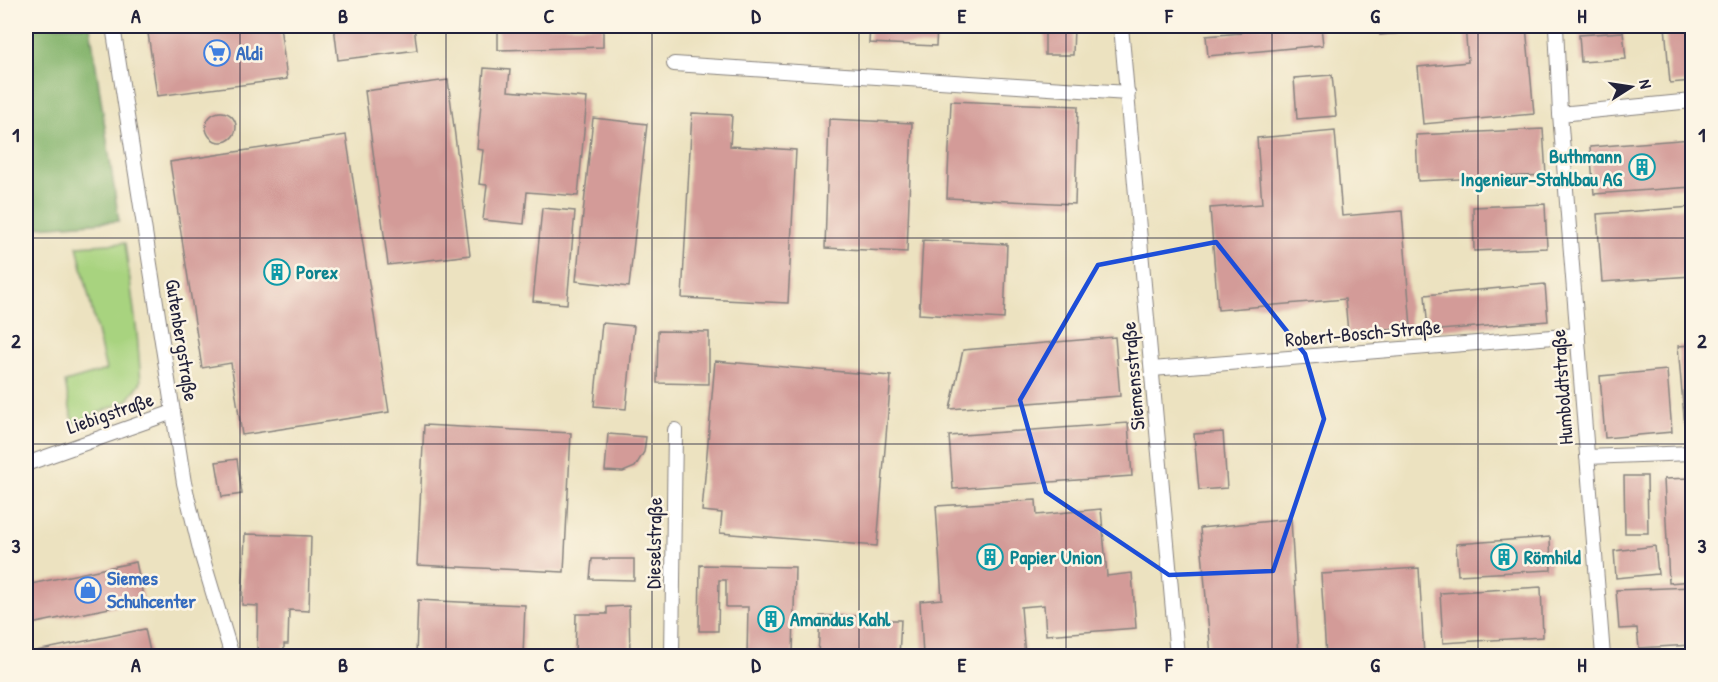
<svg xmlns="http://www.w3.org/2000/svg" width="1718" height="682" viewBox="0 0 1718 682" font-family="'Patrick Hand',sans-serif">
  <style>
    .green { fill: #a8d37f; stroke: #657a5d; stroke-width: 1.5 }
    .forest { fill: #86b56e; stroke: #546c54; stroke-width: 1.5 }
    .building { fill: #d39b98 }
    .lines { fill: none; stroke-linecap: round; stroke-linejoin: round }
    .street-casing { stroke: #87827e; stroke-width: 16 }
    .street { stroke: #fff; stroke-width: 14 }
    .marked { fill: none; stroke: #1d4ed8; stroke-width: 4.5; stroke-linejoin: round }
    .grid { fill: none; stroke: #22223b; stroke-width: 1.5; stroke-opacity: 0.55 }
    .labels { text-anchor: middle; stroke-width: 5; stroke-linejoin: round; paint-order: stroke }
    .shop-label { font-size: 20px; font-weight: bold; fill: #366cbe; stroke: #fcf5e5; text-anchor: start }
    .culture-label { font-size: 20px; font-weight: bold; fill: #0d838f; stroke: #fcf5e5; text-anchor: start }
    .street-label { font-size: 20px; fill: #22223b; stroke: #fcf5e5 }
    .neatline { fill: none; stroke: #22223b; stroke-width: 2 }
    .grid-label { font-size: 20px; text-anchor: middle; font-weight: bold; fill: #22223b }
  </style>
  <rect width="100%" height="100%" fill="#fcf5e5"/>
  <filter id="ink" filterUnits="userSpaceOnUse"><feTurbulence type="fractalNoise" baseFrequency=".0167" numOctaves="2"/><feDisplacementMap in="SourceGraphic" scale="12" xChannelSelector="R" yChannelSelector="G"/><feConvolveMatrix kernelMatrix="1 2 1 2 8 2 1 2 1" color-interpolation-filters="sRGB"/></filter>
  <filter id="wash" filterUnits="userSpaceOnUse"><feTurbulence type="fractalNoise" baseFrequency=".008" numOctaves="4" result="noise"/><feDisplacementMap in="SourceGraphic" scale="24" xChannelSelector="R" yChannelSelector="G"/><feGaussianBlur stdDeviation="1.35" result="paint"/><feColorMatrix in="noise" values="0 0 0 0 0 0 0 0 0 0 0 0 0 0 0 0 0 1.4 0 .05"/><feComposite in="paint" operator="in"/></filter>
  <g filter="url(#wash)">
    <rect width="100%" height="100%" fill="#ece2c0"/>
    <polygon class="green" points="125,243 137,333 141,382 128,400 73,424 65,382 106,370 77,246"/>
    <polygon class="forest" points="26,26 90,26 119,221 26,228"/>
    <g id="blocks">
      <g class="building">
        <polygon points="147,26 280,26 287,79 157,96"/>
        <polygon points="334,26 414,26 417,50 338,60"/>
        <polygon points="498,26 603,26 603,47 498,50"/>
        <polygon points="870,26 937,26 936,46 869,43"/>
        <polygon points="1045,26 1074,26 1073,55 1045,55"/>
        <polygon points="1241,26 1321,26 1323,45 1208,56 1206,36 1241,33"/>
        <polygon points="1380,26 1400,26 1401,33 1380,35"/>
        <polygon points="1465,26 1526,26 1534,114 1423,124 1418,67 1468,62"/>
        <polygon points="1665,26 1692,26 1692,81 1670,83"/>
        <polygon points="1623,32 1626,59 1581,62 1579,35"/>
        <polygon points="484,68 510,70 508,91 587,98 578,196 527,192 524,224 483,220 487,185 479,184 483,150 477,149"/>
        <polygon points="1332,75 1336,116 1297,119 1294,78"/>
        <polygon points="448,80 470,255 388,265 365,91"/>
        <polygon points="951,101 1078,106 1075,204 947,198"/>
        <circle cx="221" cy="127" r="15"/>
        <polygon points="692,113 732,115 730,146 796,150 788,303 682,298"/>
        <polygon points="593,118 647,124 629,287 576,281"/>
        <polygon points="829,119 912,123 907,252 825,248"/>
        <polygon points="1543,129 1546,175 1418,181 1416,135"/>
        <polygon points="1335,131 1342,216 1402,211 1411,328 1348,333 1345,299 1218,310 1210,208 1262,204 1257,138"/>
        <polygon points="346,135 389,412 242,435 231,363 202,368 170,162"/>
        <polygon points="1692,139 1692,187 1594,194 1590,147"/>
        <polygon points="1545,204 1547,248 1474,251 1473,207"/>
        <polygon points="1692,207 1692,276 1602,282 1597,214"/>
        <polygon points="542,208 575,211 567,304 533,301"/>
        <polygon points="923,240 1007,244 1004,319 919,314"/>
        <polygon points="1545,284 1548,321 1428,331 1425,295"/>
        <polygon points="602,323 634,326 626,409 594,406"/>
        <polygon points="658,331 709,332 709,384 657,383"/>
        <polygon points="1115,337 1120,396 950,409 963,350"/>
        <polygon points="1692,345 1692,427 1685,428 1678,346"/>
        <polygon points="715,361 891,376 877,546 720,533 722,513 702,511"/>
        <polygon points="1667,370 1672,432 1605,438 1600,376"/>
        <polygon points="1128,423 1132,476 953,489 949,436"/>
        <polygon points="424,425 571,433 564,572 417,565"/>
        <polygon points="1223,432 1227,488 1199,490 1194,434"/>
        <polygon points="608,434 646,437 644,452 635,467 623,472 605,471"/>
        <polygon points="237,459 242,494 222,497 216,462"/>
        <polygon points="1624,476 1647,476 1648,533 1625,533"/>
        <polygon points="1692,478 1692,581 1669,583 1664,479"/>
        <polygon points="1036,500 1037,515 1101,509 1107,576 1132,573 1136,628 1046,635 1044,605 1021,607 1025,656 923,656 920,601 942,599 936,506"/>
        <polygon points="1291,519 1299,656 1211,656 1200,528"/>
        <polygon points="245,534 311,536 309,611 289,610 288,644 284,644 284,656 257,656 258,606 242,605"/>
        <polygon points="1550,537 1551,570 1458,575 1456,544"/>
        <polygon points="1655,546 1658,574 1616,578 1614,551"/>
        <polygon points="592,559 634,559 634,580 590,579"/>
        <polygon points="136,562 144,601 26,625 26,585"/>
        <polygon points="700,565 795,567 793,656 747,656 748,607 726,607 726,580 719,580 718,631 699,631"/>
        <polygon points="1419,568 1424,656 1326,656 1321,574"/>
        <polygon points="1541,587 1543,637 1443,643 1440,593"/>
        <polygon points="1692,587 1692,645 1639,648 1637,628 1619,629 1616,590"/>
        <polygon points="418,600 525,605 523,656 416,656"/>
        <polygon points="629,606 630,656 575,656 576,614 607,614 607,607"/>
        <polygon points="820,616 866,616 865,620 901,620 899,656 818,656"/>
        <polygon points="145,629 151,656 26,656 26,653"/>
      </g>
    </g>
  </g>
  <g filter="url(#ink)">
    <use href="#blocks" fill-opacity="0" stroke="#87827e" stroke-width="1.5"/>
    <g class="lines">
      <g class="street-casing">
        <g id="street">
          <polyline points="113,26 184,483 201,553 232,656"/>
          <polyline points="1121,26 1177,656"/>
          <polyline points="1556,26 1560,114 1603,656"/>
          <polyline points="674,64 1128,93"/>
          <polyline points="1560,114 1692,101"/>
          <polyline points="1152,369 1578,335"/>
          <polyline points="1587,457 1692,453"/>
          <polyline points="26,464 173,412"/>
          <polyline points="672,656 675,430"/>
        </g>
      </g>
      <use href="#street" class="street"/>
    </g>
  </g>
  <path class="marked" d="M1216,242l89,112 19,65 -51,152 -104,4 -123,-83 -26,-92 78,-135z"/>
  <path class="grid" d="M240,26v630M446,26v630M652,26v630M859,26v630M1066,26v630M1272,26v630M1478,26v630M26,238h1666M26,444h1666"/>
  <defs>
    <g id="supermarket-ring" transform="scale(1.35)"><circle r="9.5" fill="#fcf5e5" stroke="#3f7fe0" stroke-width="1.5"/><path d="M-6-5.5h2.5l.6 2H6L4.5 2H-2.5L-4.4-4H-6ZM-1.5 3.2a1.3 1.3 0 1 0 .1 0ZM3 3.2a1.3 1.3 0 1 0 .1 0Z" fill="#3f7fe0"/></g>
    <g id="building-ring" transform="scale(1.35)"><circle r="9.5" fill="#fcf5e5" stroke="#0f9aa8" stroke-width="1.5"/><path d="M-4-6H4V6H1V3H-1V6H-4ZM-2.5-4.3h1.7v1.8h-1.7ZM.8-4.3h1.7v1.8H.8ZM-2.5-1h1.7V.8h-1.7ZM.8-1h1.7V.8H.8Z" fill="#0f9aa8"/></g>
    <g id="shop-ring" transform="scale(1.35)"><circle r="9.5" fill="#fcf5e5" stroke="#3f7fe0" stroke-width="1.5"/><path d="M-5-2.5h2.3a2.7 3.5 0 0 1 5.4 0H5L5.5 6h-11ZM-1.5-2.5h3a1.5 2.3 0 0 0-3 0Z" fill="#3f7fe0"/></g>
  </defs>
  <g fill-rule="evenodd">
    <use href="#supermarket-ring" x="217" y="53"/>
    <use href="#building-ring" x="1642" y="167"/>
    <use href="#building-ring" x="277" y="272"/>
    <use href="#building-ring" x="990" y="557"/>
    <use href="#building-ring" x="1504" y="557"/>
    <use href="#shop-ring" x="88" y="590"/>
    <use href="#building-ring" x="771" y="619"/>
  </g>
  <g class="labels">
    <g class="shop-label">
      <text x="236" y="60">Aldi</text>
      <text x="107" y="585">Siemes<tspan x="107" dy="23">Schuhcenter</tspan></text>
    </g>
    <g class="culture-label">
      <text x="1622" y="163" text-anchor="end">Buthmann<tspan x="1622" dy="23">Ingenieur-Stahlbau AG</tspan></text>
      <text x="296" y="279">Porex</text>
      <text x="1010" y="564">Papier Union</text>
      <text x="1524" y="564">Römhild</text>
      <text x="790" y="626">Amandus Kahl</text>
    </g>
    <g class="street-label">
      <text transform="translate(1363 333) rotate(-5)" y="7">Robert-Bosch-Straße</text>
      <text transform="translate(182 340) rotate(81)" y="7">Gutenbergstraße</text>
      <text transform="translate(1133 376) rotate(-95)" y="7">Siemensstraße</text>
      <text transform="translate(1562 387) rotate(-94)" y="7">Humboldtstraße</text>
      <text transform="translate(110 413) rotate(-19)" y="7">Liebigstraße</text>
      <text transform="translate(654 543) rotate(-89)" y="7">Dieselstraße</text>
    </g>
  </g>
  <rect width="1718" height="682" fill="none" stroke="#fcf5e5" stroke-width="66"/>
  <g transform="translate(1631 87) rotate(78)" stroke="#fcf5e5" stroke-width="4.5" paint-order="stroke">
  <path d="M0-4.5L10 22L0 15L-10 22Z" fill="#22223b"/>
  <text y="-9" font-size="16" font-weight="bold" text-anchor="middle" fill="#22223b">N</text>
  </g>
  <rect x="33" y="33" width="1652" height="616" class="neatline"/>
  <g class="grid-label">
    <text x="136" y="23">A</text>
    <text x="343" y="23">B</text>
    <text x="549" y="23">C</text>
    <text x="756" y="23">D</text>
    <text x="962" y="23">E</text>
    <text x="1169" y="23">F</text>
    <text x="1375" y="23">G</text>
    <text x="1582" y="23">H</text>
    <text x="16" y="142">1</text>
    <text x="1702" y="142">1</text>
    <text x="16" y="348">2</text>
    <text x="1702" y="348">2</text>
    <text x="16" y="553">3</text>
    <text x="1702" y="553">3</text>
    <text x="136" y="672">A</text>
    <text x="343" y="672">B</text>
    <text x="549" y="672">C</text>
    <text x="756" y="672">D</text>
    <text x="962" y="672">E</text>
    <text x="1169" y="672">F</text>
    <text x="1375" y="672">G</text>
    <text x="1582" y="672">H</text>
  </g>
</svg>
